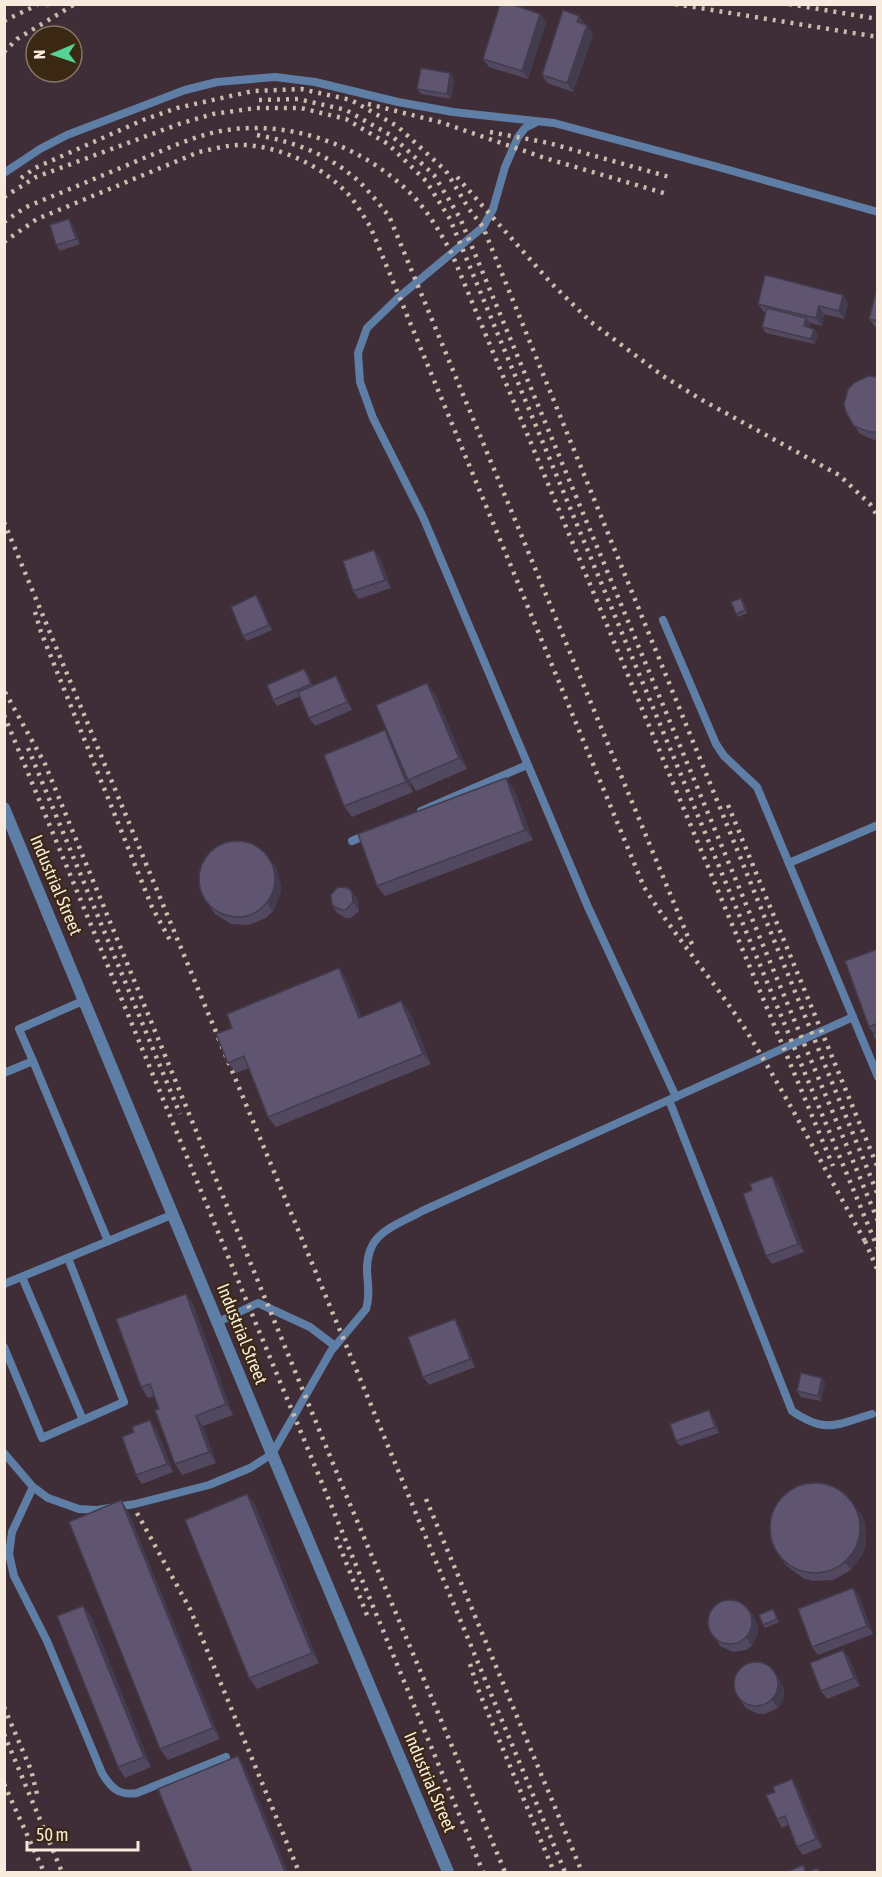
<svg xmlns="http://www.w3.org/2000/svg" width="882" height="1877" viewBox="0 0 882 1877" font-family="'Asap Condensed',sans-serif">
  <style>
    .industrial { fill: #3f2e37; fill-rule: evenodd }
    .lines { fill: none; stroke-linecap: round; stroke-linejoin: round }
    .service { stroke: #5f7ea5; stroke-width: 8 }
    .minor { stroke: #5f7ea5; stroke-width: 12 }
    .rail { stroke: #cbbdae; stroke-width: 4.5; stroke-dasharray: 3 6; stroke-linecap: butt }
    .wall { fill: #524960 }
    .shaded-wall { fill: #423c4e }
    .building { fill: #5f5570; stroke: #423c4e; stroke-width: 1.5 }
    .labels { text-anchor: middle; stroke-width: 4.5; stroke-linejoin: round; paint-order: stroke }
    .street-label { font-size: 18px; fill: #f7ebde; stroke: #3b2813 }
  </style>
  <rect width="100%" height="100%" fill="#3b2813"/>
  <path class="industrial" d="M5,5h872v1867h-872zM36,36h36v36h-36z"/>
  <g class="lines">
    <g class="service">
      <polyline points="535,123 525,128 518,137 505,167 493,209 483,227 399,297 367,328 358,353 360,382 373,418 423,517 588,907 676,1097"/>
      <polyline points="4,173 40,149 67,135 185,90 217,82 275,77 315,82 398,102 453,112 554,123 711,165 878,212"/>
      <polyline points="663,620 716,744 724,756 757,787 878,1077"/>
      <polyline points="421,811 527,765"/>
      <polyline points="352,841 368,834"/>
      <polyline points="789,863 878,825"/>
      <polyline points="33,1061 19,1029 85,1000"/>
      <polyline points="4,1073 33,1061 108,1241"/>
      <path d="M669,1100l123,311c34,23 43,14 80,3"/>
      <polyline points="22,1277 83,1420"/>
      <polyline points="4,1284 174,1214"/>
      <polyline points="218,1322 258,1303 310,1327 335,1346"/>
      <polyline points="4,1347 42,1438 124,1402 68,1258"/>
      <path d="M4,1453l29,34 15,11 31,11 18,1 38,-6 74,-19 41,-17 22,-14 59,-103 35,-42c4,-12 2,-25 1,-37 -1,-40 25,-44 55,-61l431,-194"/>
      <path d="M33,1487l-21,45 -3,22 5,22 33,65 55,132c9,15 17,23 35,20l89,-36"/>
    </g>
    <polyline class="minor" points="4,808 272,1454 448,1872"/>
    <g class="rail">
      <polyline points="675,4 878,37"/>
      <polyline points="789,4 878,19"/>
      <polyline points="4,21 37,5"/>
      <polyline points="4,52 17,39 75,4"/>
      <polyline points="259,100 298,99 346,110 392,136 434,175 460,218 878,1221"/>
      <polyline points="368,104 440,122 545,158 667,194"/>
      <polyline points="490,132 549,143 673,178"/>
      <path d="M257,135c37,7 68,18 98,43 12,10 23,25 34,38l299,721 7,12"/>
      <polyline points="457,177 551,283 591,322 663,376 702,400 839,475 870,504 878,517"/>
      <polyline points="21,178 35,168 143,120 177,108 253,91 301,89 351,100 397,126 446,171 469,209 483,227 878,1195"/>
      <polyline points="4,197 36,177 179,124 213,114 256,108 301,108 346,119 388,144 426,181 450,219 878,1249"/>
      <path d="M4,222l22,-15c39,-16 78,-32 118,-49 25,-10 50,-22 77,-27 67,-12 138,13 187,60 19,18 32,41 44,63l381,912"/>
      <path d="M4,242l33,-23 162,-67c15,-3 31,-8 47,-7 38,3 76,21 103,50 8,9 14,21 21,31l274,661c33,53 75,99 108,153 40,66 76,135 114,203"/>
      <polyline points="4,522 565,1872"/>
      <polyline points="35,612 41,632 152,907 171,942"/>
      <polyline points="5,692 45,764 339,1478 505,1872"/>
      <polyline points="4,715 483,1872"/>
      <polyline points="28,748 180,1114"/>
      <polyline points="728,805 878,1168"/>
      <polyline points="865,1241 878,1271"/>
      <polyline points="426,1499 582,1872"/>
      <polyline points="137,1513 190,1609 299,1872"/>
      <polyline points="336,1537 369,1620"/>
      <polyline points="470,1664 478,1689 554,1872"/>
      <polyline points="4,1707 31,1770 37,1794"/>
      <polyline points="4,1734 62,1872"/>
      <polyline points="4,1784 44,1872"/>
    </g>
  </g>
  <g class="wall">
    <polygon points="42,4 54,4 47,8"/>
    <polygon points="540,14 546,22 528,79 489,67 483,59"/>
    <polygon points="579,16 585,25 593,34 573,92 547,83 542,75"/>
    <polygon points="450,73 454,79 451,99 421,94 417,89"/>
    <polygon points="73,225 80,244 60,251 56,245"/>
    <polygon points="878,292 878,328 875,327 869,319"/>
    <polygon points="843,295 848,303 844,319 824,314 822,326 810,323 809,328 814,329 818,334 815,344 766,333 762,327 766,312 764,312 758,304"/>
    <polygon points="878,377 878,440 874,440 860,434 846,412"/>
    <polygon points="380,558 391,588 359,599 353,591"/>
    <polygon points="260,601 272,630 247,641 243,636"/>
    <polygon points="743,601 747,613 738,617 736,614"/>
    <polygon points="304,669 308,674 313,686 336,676 341,684 352,710 315,726 309,718 300,696 277,706 273,700"/>
    <polygon points="435,694 467,769 416,791 408,778 413,792 352,817 344,806 385,730 390,737"/>
    <polygon points="514,789 533,840 385,896 377,886"/>
    <polygon points="270,859 276,868 281,885 280,895 273,911 266,918 249,925 231,924 215,914 209,905"/>
    <polygon points="352,892 358,900 359,911 351,918 346,918 337,913 332,905"/>
    <polygon points="878,949 878,1045 874,1034 869,1027"/>
    <polygon points="339,968 346,979 361,1017 409,1011 431,1064 276,1127 268,1117 249,1068 236,1073 228,1063 232,1028"/>
    <polygon points="778,1184 804,1252 772,1264 766,1256"/>
    <polygon points="186,1294 193,1304 233,1415 203,1426 216,1463 182,1475 175,1464 159,1409 154,1396 148,1398 141,1387"/>
    <polygon points="460,1328 475,1367 429,1385 423,1377"/>
    <polygon points="822,1378 825,1383 821,1401 801,1397 797,1391"/>
    <polygon points="713,1416 719,1433 680,1446 676,1441"/>
    <polygon points="156,1428 173,1472 142,1484 136,1475"/>
    <polygon points="247,1494 255,1505 319,1663 257,1689 249,1678"/>
    <polygon points="128,1511 220,1739 168,1760 160,1749"/>
    <polygon points="861,1514 865,1523 866,1544 863,1553 851,1570 833,1580 813,1581 803,1578 787,1566 781,1558"/>
    <polygon points="853,1588 859,1596 873,1634 818,1655 812,1647"/>
    <polygon points="83,1606 91,1616 151,1767 125,1778 118,1767"/>
    <polygon points="775,1612 779,1622 765,1628 763,1625"/>
    <polygon points="752,1614 758,1626 758,1633 752,1646 746,1650 733,1652 720,1646 715,1637"/>
    <polygon points="849,1658 860,1686 827,1699 821,1691"/>
    <polygon points="772,1668 784,1689 784,1696 778,1708 765,1714 758,1714 746,1708 740,1700"/>
    <polygon points="797,1787 822,1847 803,1855 797,1847 788,1825 782,1828 777,1819"/>
  </g>
  <g class="shaded-wall">
    <polygon points="540,14 546,22 528,79 522,71"/>
    <polygon points="579,16 585,24 583,30 577,22"/>
    <polygon points="587,25 593,34 573,92 567,83"/>
    <polygon points="450,73 454,79 451,99 447,94"/>
    <polygon points="69,219 73,225 80,244 76,239"/>
    <polygon points="843,295 848,303 844,319 839,311"/>
    <polygon points="819,306 824,314 822,326 816,318"/>
    <polygon points="806,318 810,323 808,332 804,326"/>
    <polygon points="814,329 818,334 815,344 811,339"/>
    <polygon points="374,550 380,558 391,588 385,580"/>
    <polygon points="256,595 260,601 272,630 269,625"/>
    <polygon points="304,669 308,674 314,689 311,684"/>
    <polygon points="336,676 341,684 352,710 347,702"/>
    <polygon points="427,683 435,694 467,769 459,758"/>
    <polygon points="385,730 393,741 413,792 406,782"/>
    <polygon points="506,778 514,789 533,840 525,830"/>
    <polygon points="270,859 276,868 281,885 280,895 273,911 267,903"/>
    <polygon points="352,892 358,900 359,911 353,902"/>
    <polygon points="339,968 346,979 366,1029 359,1018"/>
    <polygon points="401,1001 409,1011 431,1064 423,1054"/>
    <polygon points="772,1176 778,1184 804,1252 798,1244"/>
    <polygon points="186,1294 193,1304 233,1415 226,1404"/>
    <polygon points="455,1319 460,1328 475,1367 470,1359"/>
    <polygon points="822,1378 825,1383 821,1401 818,1396"/>
    <polygon points="709,1410 713,1416 719,1433 715,1427"/>
    <polygon points="196,1416 203,1426 216,1463 209,1452"/>
    <polygon points="150,1420 156,1428 173,1472 167,1464"/>
    <polygon points="247,1494 255,1505 319,1663 312,1653"/>
    <polygon points="121,1500 128,1511 220,1739 213,1728"/>
    <polygon points="855,1506 861,1514 865,1523 866,1544 863,1553 851,1570 845,1562"/>
    <polygon points="853,1588 859,1596 873,1634 867,1626"/>
    <polygon points="83,1606 91,1616 151,1767 144,1757"/>
    <polygon points="746,1606 752,1614 758,1626 758,1633 752,1646 746,1637"/>
    <polygon points="843,1650 849,1658 860,1686 854,1678"/>
    <polygon points="772,1668 784,1689 784,1696 778,1708 772,1700"/>
    <polygon points="238,1756 245,1767 288,1872 285,1872"/>
    <polygon points="792,1779 797,1787 822,1847 816,1839"/>
  </g>
  <g class="building">
    <polygon points="500,4 511,4 540,14 522,71 483,59"/>
    <polygon points="563,10 579,16 577,22 587,25 567,83 542,75"/>
    <polygon points="421,68 450,73 447,94 417,89"/>
    <polygon points="69,219 76,239 56,245 50,225"/>
    <polygon points="765,275 843,295 839,311 819,306 816,318 758,304"/>
    <polygon points="876,292 878,292 878,321 869,319"/>
    <polygon points="767,308 806,318 804,326 814,329 811,339 762,327"/>
    <polygon points="868,376 878,377 878,432 869,432 854,426 846,412 844,404 848,389 854,383"/>
    <polygon points="374,550 385,580 353,591 343,561"/>
    <polygon points="256,595 269,625 243,636 231,607"/>
    <polygon points="741,598 745,610 736,614 731,602"/>
    <polygon points="304,669 311,684 273,700 267,685"/>
    <polygon points="336,676 347,702 309,718 298,692"/>
    <polygon points="427,683 459,758 408,780 376,705"/>
    <polygon points="385,730 406,782 344,806 324,755"/>
    <polygon points="506,778 525,830 377,886 358,834"/>
    <circle cx="237" cy="879" r="38"/>
    <polygon points="338,887 348,888 352,892 353,902 346,910 341,910 332,905 331,895"/>
    <polygon points="878,949 878,1023 869,1027 845,961"/>
    <polygon points="339,968 359,1018 401,1001 423,1054 268,1117 244,1056 228,1063 216,1034 232,1028 227,1014"/>
    <polygon points="878,1032 878,1045 873,1034"/>
    <polygon points="772,1176 798,1244 766,1256 743,1194 752,1190 750,1184"/>
    <polygon points="186,1294 226,1404 196,1416 209,1452 175,1464 155,1410 159,1409 150,1384 141,1387 116,1319"/>
    <polygon points="455,1319 470,1359 423,1377 408,1337"/>
    <polygon points="801,1373 822,1378 818,1396 797,1391"/>
    <polygon points="709,1410 715,1427 676,1441 670,1424"/>
    <polygon points="150,1420 167,1464 136,1475 122,1437 134,1432 132,1427"/>
    <circle cx="815" cy="1528" r="45"/>
    <polygon points="247,1494 312,1653 249,1678 185,1520"/>
    <polygon points="121,1500 213,1728 160,1749 69,1522"/>
    <polygon points="853,1588 867,1626 812,1647 798,1609"/>
    <circle cx="730" cy="1622" r="22"/>
    <polygon points="83,1606 144,1757 118,1767 57,1616"/>
    <polygon points="773,1609 777,1619 763,1625 759,1615"/>
    <polygon points="843,1650 854,1678 821,1691 810,1663"/>
    <circle cx="756" cy="1684" r="22"/>
    <polygon points="238,1756 285,1872 192,1872 158,1789"/>
    <polygon points="792,1779 816,1839 797,1847 785,1816 777,1819 766,1795 775,1792 773,1787"/>
    <polygon points="803,1865 806,1872 789,1872 789,1871"/>
    <polygon points="818,1868 819,1872 807,1872"/>
  </g>
  <g class="labels">
    <g class="street-label">
      <text transform="translate(56 885) rotate(67)" y="6">Industrial Street</text>
      <text transform="translate(242 1334) rotate(68)" y="6">Industrial Street</text>
      <text transform="translate(430 1782) rotate(67)" y="6">Industrial Street</text>
    </g>
  </g>
  <rect width="882" height="1877" fill="none" stroke="#f7ebde" stroke-width="12"/>
  <g transform="translate(54 54) rotate(268)"><circle r="28" fill="#3b2813" stroke="#867664" stroke-width="1.5"/>
  <path d="M0-4.5L10 22L0 15L-10 22Z" fill="#53d396"/>
  <text y="-9" font-size="16" font-weight="bold" text-anchor="middle" fill="#f7ebde">N</text>
  </g>
  <path d="M27 1841v9h111v-9" fill="none" stroke="#f7ebde" stroke-width="3"/>
  <text x="36" y="1841" font-size="18" fill="#f7ebde" stroke="#3b2813" stroke-width="4.5" paint-order="stroke">50 m</text>
</svg>
